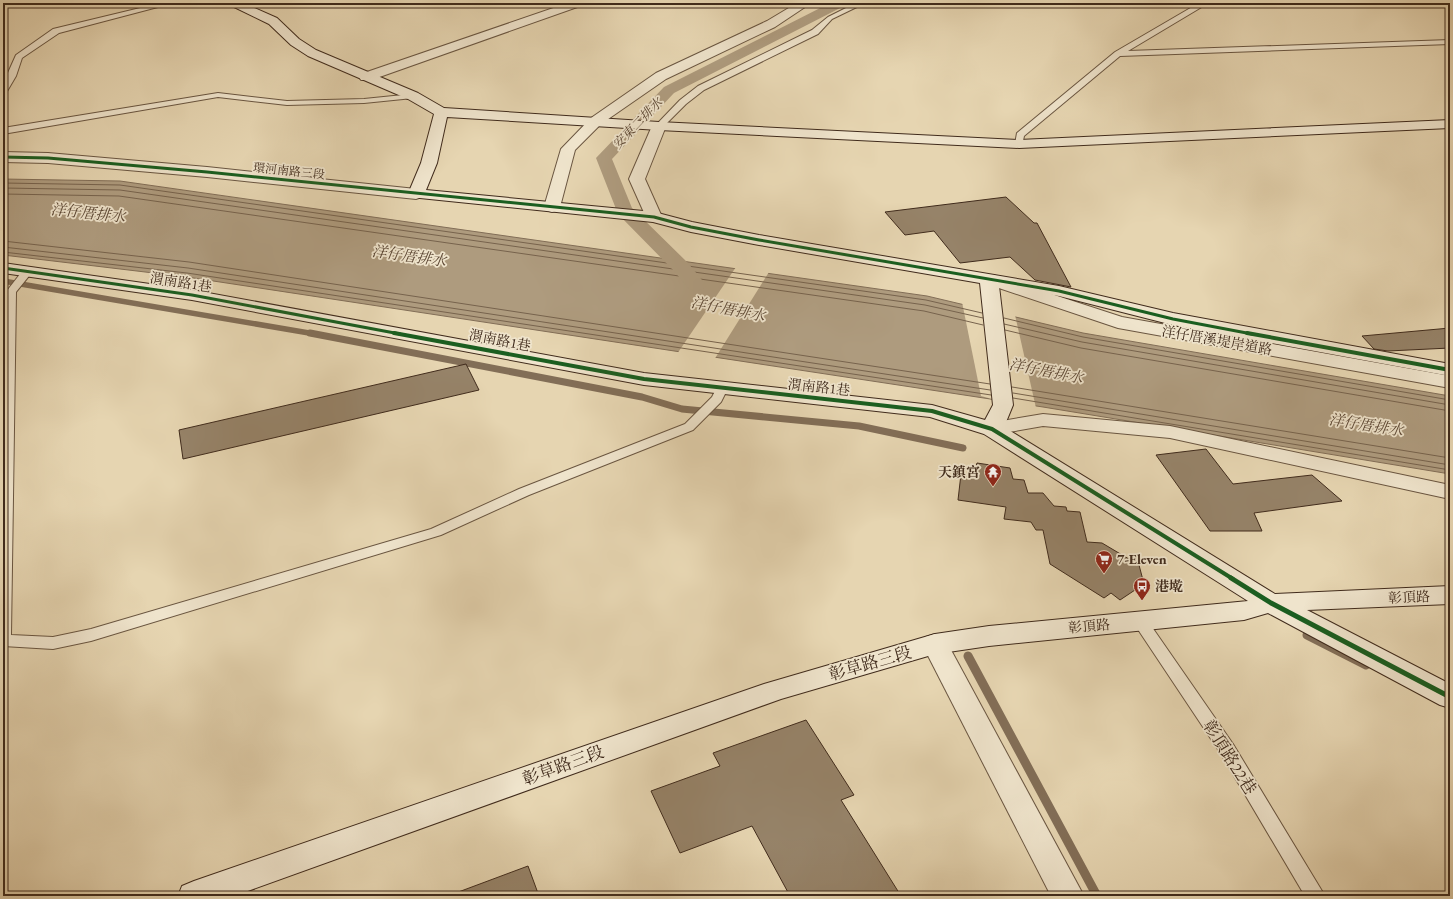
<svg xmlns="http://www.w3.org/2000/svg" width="1453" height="899" viewBox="0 0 1453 899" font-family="'EB Garamond','Noto Serif TC',serif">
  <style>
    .water { fill: #ae9b7e; stroke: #826e57 }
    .pier { fill: #e6d5b1 }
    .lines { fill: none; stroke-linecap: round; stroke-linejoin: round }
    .shore { stroke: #77634d; stroke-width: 1 }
    .stream-far2 { stroke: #826e57; stroke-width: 5.5 }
    .stream-far1 { stroke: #826e57; stroke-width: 7 }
    .stream { stroke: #826e57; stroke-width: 9 }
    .canal { fill: #ae9b7e; fill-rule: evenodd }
    .building { fill: #968369; stroke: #402b1c }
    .lane-casing { stroke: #6a5641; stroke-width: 2 }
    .street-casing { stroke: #6a5641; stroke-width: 2 }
    .secondary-casing { stroke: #402b1c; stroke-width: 2 }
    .lane { fill: #efe4cc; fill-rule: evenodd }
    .street { fill: #efe4cc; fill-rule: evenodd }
    .secondary { fill: #efe4cc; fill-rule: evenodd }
    .cycleway-far2-casing { stroke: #efe4cc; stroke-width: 5 }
    .cycleway-far1-casing { stroke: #efe4cc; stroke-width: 6 }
    .cycleway-casing { stroke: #efe4cc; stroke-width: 8 }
    .cycleway-far2 { stroke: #1b5e20; stroke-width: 3 }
    .cycleway-far1 { stroke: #1b5e20; stroke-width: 4 }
    .cycleway { stroke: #1b5e20; stroke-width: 5 }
    .labels { text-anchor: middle; stroke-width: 3.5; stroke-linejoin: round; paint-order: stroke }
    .far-street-label { font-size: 12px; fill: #402b1c; stroke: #efe4cc }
    .far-water-label { font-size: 13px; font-style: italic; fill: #5c4734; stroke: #efe4cc }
    .street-label { font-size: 14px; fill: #402b1c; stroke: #efe4cc }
    .poi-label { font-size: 14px; font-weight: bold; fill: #402b1c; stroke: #efe4cc; text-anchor: start }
    .water-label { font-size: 15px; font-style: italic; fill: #5c4734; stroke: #efe4cc }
    .near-street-label { font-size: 17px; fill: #402b1c; stroke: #efe4cc }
  </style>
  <rect width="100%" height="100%" fill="#e6d5b1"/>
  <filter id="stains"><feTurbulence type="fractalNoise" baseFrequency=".005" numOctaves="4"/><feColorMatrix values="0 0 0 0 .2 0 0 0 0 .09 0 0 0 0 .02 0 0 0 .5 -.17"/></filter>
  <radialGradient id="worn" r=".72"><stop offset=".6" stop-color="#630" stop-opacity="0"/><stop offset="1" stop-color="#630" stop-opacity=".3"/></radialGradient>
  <polygon class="water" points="3,179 120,181 927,296 1083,333 1450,396 1450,474 1043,407 187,277 3,255"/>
  <g class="pier">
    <polygon points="736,267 769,272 714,360 677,354"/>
    <polygon points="962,302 1015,315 1036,408 1007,403 981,396"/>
  </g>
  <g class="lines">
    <g class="shore">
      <polyline points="3,183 120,185 926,300 982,313"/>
      <polyline points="3,188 120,190 925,305 983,318"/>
      <polyline points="3,194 119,196 924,311 983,325"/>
      <polyline points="3,241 189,262 990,384"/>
      <polyline points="3,247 188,268 990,390"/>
      <polyline points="3,252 187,273 991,395"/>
      <polyline points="1004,318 1083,337 1450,400"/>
      <polyline points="1004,324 1082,342 1450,405"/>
      <polyline points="1005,330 1081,348 1450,411"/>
      <polyline points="1012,387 1450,458"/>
      <polyline points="1013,393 1450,465"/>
      <polyline points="1013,398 1450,470"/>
    </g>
    <polyline class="stream-far2" points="3,281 315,334"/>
    <polyline class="stream-far1" points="310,333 642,397 682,409 859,426 963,448"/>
    <g class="stream">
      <polyline points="1307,635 1366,665"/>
      <polyline points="968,656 1097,896"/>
    </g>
    <polygon class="canal" points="830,3 846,3 844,6 674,93 612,159 632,208 688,263 706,285 703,289 696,291 689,289 674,271 618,214 596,158 664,87"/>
  </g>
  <g class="building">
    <polygon points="1006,197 1034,223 1037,223 1071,287 1035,280 1010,257 960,263 934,231 905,235 885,212"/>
    <polygon points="1450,328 1450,348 1388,351 1374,349 1362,336"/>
    <polygon points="466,364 479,390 183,459 179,430"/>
    <polygon points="1206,449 1233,484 1312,475 1342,501 1254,513 1262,531 1210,531 1156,455"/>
    <polygon points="977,463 1010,468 1013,479 1024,480 1028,493 1043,493 1054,506 1066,507 1067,511 1080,512 1087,542 1102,543 1139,565 1144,584 1120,600 1111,593 1104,598 1050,564 1043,530 1036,530 1031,522 1004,519 1006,507 958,500 961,474 973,476"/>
    <polygon points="806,720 854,795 841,800 901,896 790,896 752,826 680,853 651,791 720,766 713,753"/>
    <polygon points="528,866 539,896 453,896 453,894"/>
  </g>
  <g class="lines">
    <g class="lane-casing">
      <g id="lane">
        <polygon points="161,3 173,3 59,33 22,58 16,76 6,93 3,93 3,84 16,55 53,29"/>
        <polygon points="856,3 865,3 832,19 818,34 704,90 686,104 662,128 656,128 655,126 680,100 698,86 812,30 828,17"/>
        <polygon points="1199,3 1219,3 1216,5 1205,5 1128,51 1450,40 1450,44 1120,56 1024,136 1022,146 1016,146 1015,144 1017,133 1115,52"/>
        <polygon points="218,93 287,101 364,99 413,94 417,96 413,98 364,103 287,105 218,97 3,134 3,128"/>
        <polygon points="28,268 33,271 16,292 11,635 53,637 91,629 431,529 519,489 685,424 712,397 718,385 726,385 728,388 721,402 693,430 529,495 441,535 91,641 53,649 3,646 3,379 6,292 24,269"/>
        <polygon points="1140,616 1145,617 1233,744 1325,896 1305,896 1221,754 1135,625 1132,621 1135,617"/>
      </g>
    </g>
    <g class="street-casing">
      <g id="street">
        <polygon points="568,3 585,3 583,5 371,80 361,80 359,77 361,74"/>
        <polygon points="797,3 811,3 775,27 666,79 601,124 575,150 560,207 558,210 552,212 546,210 544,207 561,149 591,118 656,73 767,21"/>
        <polygon points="659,122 664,123 666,126 645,179 662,217 660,220 654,222 648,220 646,217 629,179 652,126 654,123"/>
        <polygon points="3,152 48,153 207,167 416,189 422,191 424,194 422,197 416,199 207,177 48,163 3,162"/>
        <polygon points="993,275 1122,317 1450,376 1450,388 1118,328 987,284 984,280 987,276"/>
        <polygon points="1043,414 1170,426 1450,485 1450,499 1170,438 1043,426 992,435 984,434 981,429 984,424"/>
        <polygon points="935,634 944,637 1084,896 1051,896 922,644 926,637"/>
      </g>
    </g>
    <g class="secondary-casing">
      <polygon id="secondary" points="228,3 243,3 277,18 299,39 316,50 418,93 444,108 659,122 1019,140 1450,120 1450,128 1019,148 659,130 447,117 437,163 426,190 654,212 692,222 759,235 1059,286 1173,313 1450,364 1450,376 1173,325 1059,296 999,286 1013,405 1004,427 1275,594 1450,586 1450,604 1307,610 1450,684 1450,708 1440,705 1268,613 1244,620 989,646 935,654 781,699 234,896 178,896 182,886 194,881 764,684 935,634 989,626 1248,601 984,434 930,417 644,385 192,300 3,273 3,263 192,290 644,373 932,405 985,420 993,405 980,283 759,245 691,232 653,222 410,197 408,194 421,163 434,114 408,99 308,56 291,45 269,24 230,5"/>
    </g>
    <use href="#lane" class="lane"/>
    <use href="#street" class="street"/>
    <use href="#secondary" class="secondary"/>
    <g class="cycleway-far2-casing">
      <g id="cycleway-far2">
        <polyline points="3,157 48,158 207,172 654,217 691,227 759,240 1059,291 1173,319 1252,334"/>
        <polyline points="3,268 192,295 400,334"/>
      </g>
    </g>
    <g class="cycleway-far1-casing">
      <g id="cycleway-far1">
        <polyline points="394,333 644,379 932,411 992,429 1233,579"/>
        <polyline points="1247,333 1450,370"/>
      </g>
    </g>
    <g class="cycleway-casing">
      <polyline id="cycleway" points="1231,578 1271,603 1450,697"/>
    </g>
    <use href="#cycleway-far2" class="cycleway-far2"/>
    <use href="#cycleway-far1" class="cycleway-far1"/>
    <use href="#cycleway" class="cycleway"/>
  </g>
  <defs>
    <g id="temple-pin" transform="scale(0.9)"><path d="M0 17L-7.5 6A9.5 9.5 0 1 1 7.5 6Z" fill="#8f2418" stroke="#efe4cc"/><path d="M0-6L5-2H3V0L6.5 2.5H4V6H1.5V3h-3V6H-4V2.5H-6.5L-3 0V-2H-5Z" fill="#fff"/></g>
    <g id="supermarket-pin" transform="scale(0.9)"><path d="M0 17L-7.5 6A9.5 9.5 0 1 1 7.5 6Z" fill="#8f2418" stroke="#efe4cc"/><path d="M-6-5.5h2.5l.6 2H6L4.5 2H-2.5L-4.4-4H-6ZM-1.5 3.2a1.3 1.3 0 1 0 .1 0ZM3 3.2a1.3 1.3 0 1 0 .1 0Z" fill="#fff"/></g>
    <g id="bus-pin" transform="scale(0.9)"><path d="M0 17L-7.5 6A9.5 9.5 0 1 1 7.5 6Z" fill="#8f2418" stroke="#efe4cc"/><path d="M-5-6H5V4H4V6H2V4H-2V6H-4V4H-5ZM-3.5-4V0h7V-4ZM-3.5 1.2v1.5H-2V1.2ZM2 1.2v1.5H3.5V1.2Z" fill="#fff"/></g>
  </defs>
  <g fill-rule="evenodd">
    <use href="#temple-pin" x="993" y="472"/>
    <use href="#supermarket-pin" x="1104" y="559"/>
    <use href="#bus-pin" x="1142" y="586"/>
  </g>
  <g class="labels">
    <g class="far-street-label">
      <text transform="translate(289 171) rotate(6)" y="4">環河南路三段</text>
    </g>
    <g class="far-water-label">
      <text transform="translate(637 123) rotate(-46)" y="5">安東二排水</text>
    </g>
    <g class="street-label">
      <text transform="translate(181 282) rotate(9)" y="5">渭南路1巷</text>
      <text transform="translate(500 340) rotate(11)" y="5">渭南路1巷</text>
      <text transform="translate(1217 340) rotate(10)" y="5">洋仔厝溪堤岸道路</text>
      <text transform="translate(819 387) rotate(6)" y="5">渭南路1巷</text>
      <text transform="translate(1409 597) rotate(-3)" y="5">彰頂路</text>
      <text transform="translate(1089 626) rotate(-5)" y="5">彰頂路</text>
    </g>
    <g class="poi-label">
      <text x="980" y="477" text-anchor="end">天鎮宮</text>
      <text x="1117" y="564">7-Eleven</text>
      <text x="1155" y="591">港墘</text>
    </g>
    <g class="water-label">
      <text transform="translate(88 213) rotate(6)" y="5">洋仔厝排水</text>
      <text transform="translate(409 256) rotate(8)" y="5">洋仔厝排水</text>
      <text transform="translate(728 309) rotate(11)" y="5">洋仔厝排水</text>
      <text transform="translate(1046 371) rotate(11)" y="5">洋仔厝排水</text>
      <text transform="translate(1366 425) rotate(9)" y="5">洋仔厝排水</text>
    </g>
    <g class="near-street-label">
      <text transform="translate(870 663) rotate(-16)" y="6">彰草路三段</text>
      <text transform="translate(1230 757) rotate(58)" y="6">彰頂路22巷</text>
      <text transform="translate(563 765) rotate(-20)" y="6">彰草路三段</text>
    </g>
  </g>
  <rect width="1453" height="899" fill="none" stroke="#e6d5b1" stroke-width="16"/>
  <rect x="4" y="4" width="1445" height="891" fill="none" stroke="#402b1c" stroke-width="2"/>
  <rect x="8" y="8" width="1437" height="883" fill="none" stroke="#402b1c"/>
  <rect width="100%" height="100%" filter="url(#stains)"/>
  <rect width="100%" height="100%" fill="url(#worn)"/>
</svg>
